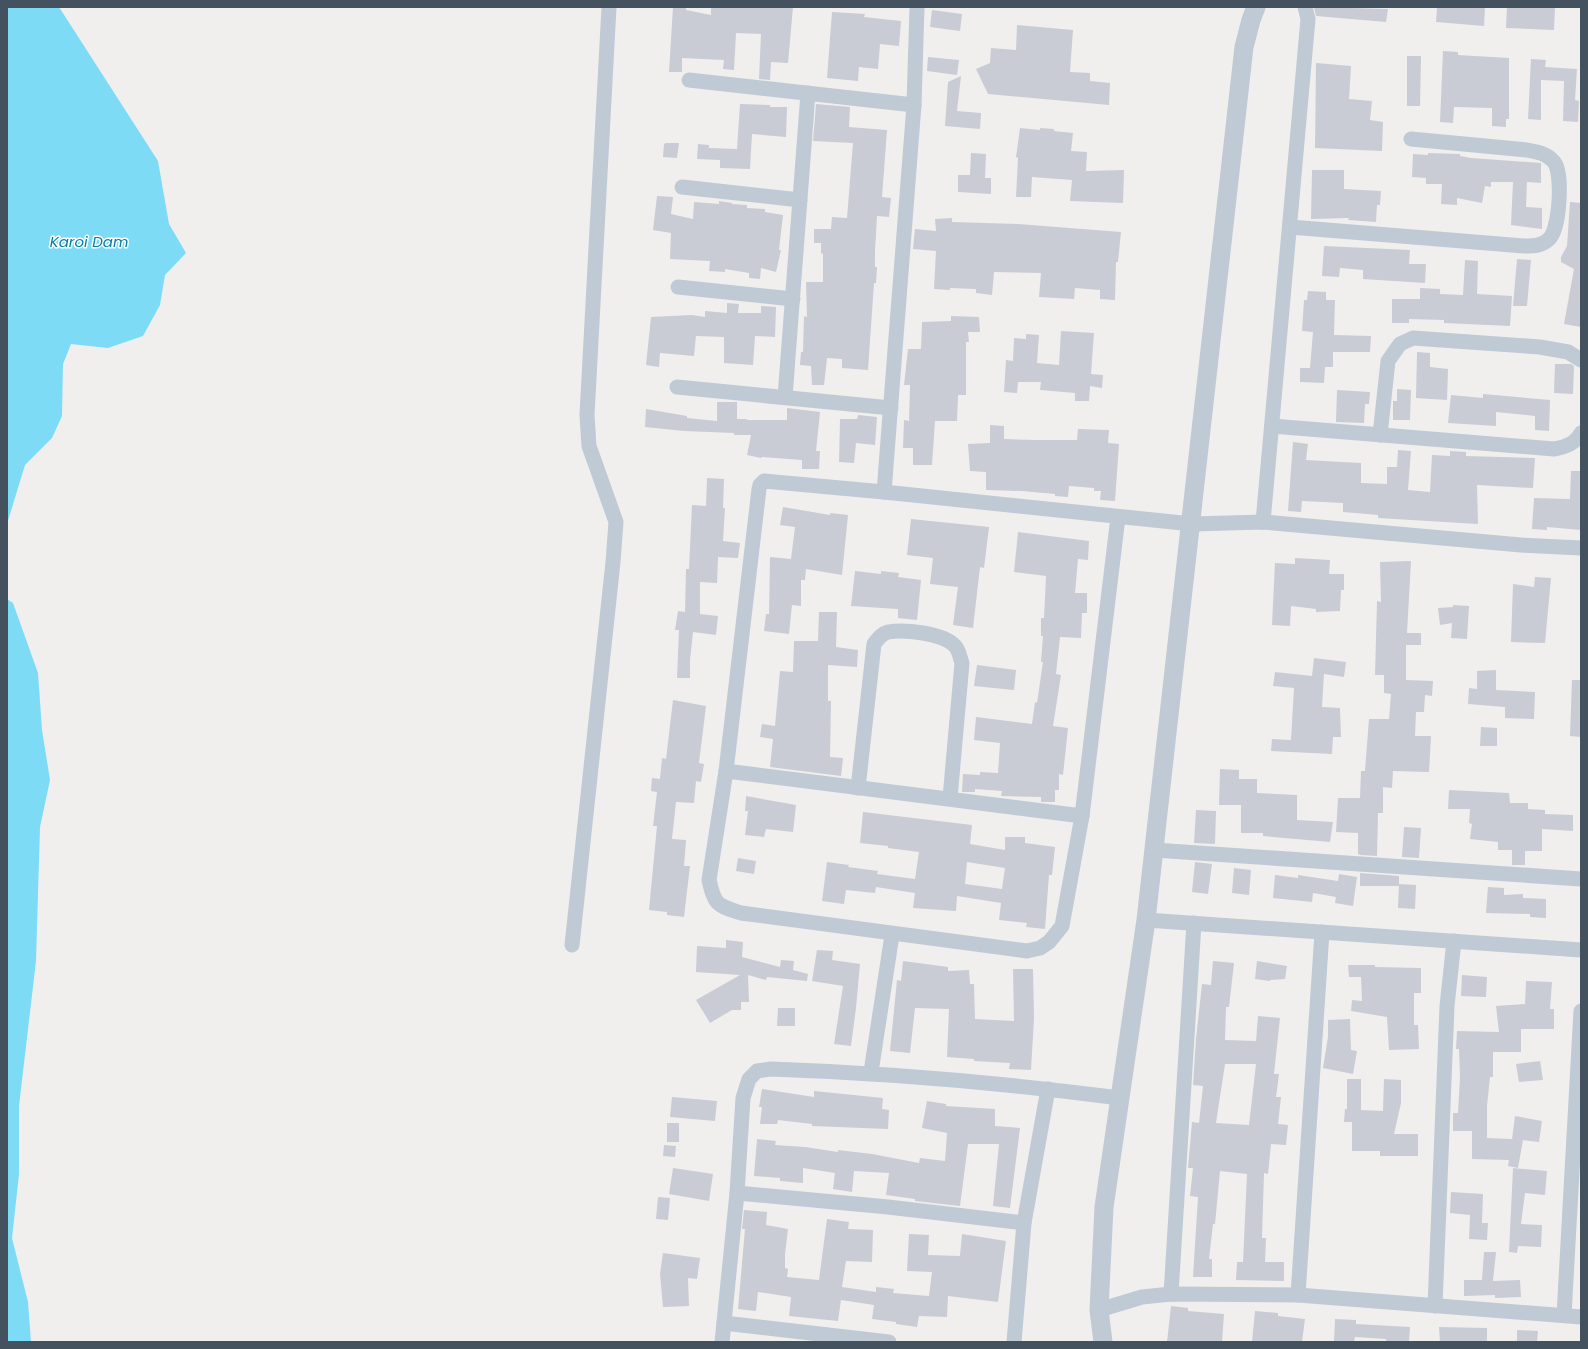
<svg xmlns="http://www.w3.org/2000/svg" width="1588" height="1349" viewBox="0 0 1588 1349" font-family="Poppins,sans-serif">
  <style>
    .water { fill: #7edbf6 }
    .building { fill: #c9ccd4; fill-rule: evenodd }
    .lines { fill: none; stroke-linecap: round; stroke-linejoin: round }
    .minor { stroke: #bfcad5; stroke-width: 15 }
    .tertiary { stroke: #bfcad5; stroke-width: 19 }
    .labels { text-anchor: middle; stroke-width: 3; stroke-linejoin: round; paint-order: stroke }
    .water-label { font-size: 15px; font-style: italic; fill: #0280a4; stroke: #fff }
  </style>
  <rect width="100%" height="100%" fill="#f1eeee"/>
  <g class="water">
    <polygon points="7,7 59,7 158,161 169,224 186,253 165,275 160,305 143,336 108,348 71,344 63,364 62,416 52,438 25,465 7,524"/>
    <polygon points="7,599 13,603 38,673 42,730 50,780 40,827 36,961 19,1106 19,1174 12,1238 28,1302 31,1342 7,1342"/>
  </g>
  <g class="building">
    <polygon points="673,7 686,7 686,10 711,15 711,7 793,7 788,63 771,62 770,80 759,79 761,34 736,33 734,70 723,69 724,60 682,58 682,72 669,72"/>
    <polygon points="1314,7 1388,9 1386,22 1316,16"/>
    <polygon points="1437,7 1485,7 1484,26 1436,22"/>
    <polygon points="1507,7 1555,7 1554,30 1506,28"/>
    <polygon points="932,10 962,14 960,31 930,27"/>
    <polygon points="832,12 865,14 864,17 901,21 899,46 880,44 878,69 859,67 858,81 827,78"/>
    <polygon points="1017,25 1073,30 1070,72 1090,73 1090,81 1110,83 1109,105 988,94 976,69 990,63 991,48 1016,50"/>
    <polygon points="1443,51 1458,52 1458,55 1509,58 1509,119 1506,119 1506,127 1492,126 1492,108 1454,107 1453,123 1440,122"/>
    <polygon points="1407,56 1421,56 1420,106 1407,106"/>
    <polygon points="928,57 959,60 957,75 927,71"/>
    <polygon points="1531,59 1546,60 1545,67 1577,69 1575,100 1579,101 1578,122 1563,121 1564,81 1541,80 1541,120 1528,119"/>
    <polygon points="1316,63 1351,66 1349,99 1372,101 1370,120 1383,122 1382,151 1315,148"/>
    <polygon points="961,76 957,111 981,113 980,129 945,126 948,82"/>
    <polygon points="740,104 770,105 770,107 787,107 786,137 752,134 750,169 720,168 720,160 697,159 698,144 709,145 709,148 737,149"/>
    <polygon points="816,104 850,107 849,127 887,130 882,197 891,198 889,217 877,216 875,251 875,267 877,267 876,283 874,283 868,370 842,368 842,359 827,358 824,385 812,385 811,366 800,365 801,352 803,352 804,316 807,317 806,282 823,282 823,254 821,253 821,243 814,243 814,229 831,229 832,217 847,218 853,143 813,141"/>
    <polygon points="1020,128 1040,130 1040,128 1054,129 1054,131 1073,133 1071,151 1087,152 1086,171 1124,170 1123,203 1070,201 1072,180 1032,177 1031,197 1016,197 1018,158 1016,157"/>
    <polygon points="666,143 679,143 677,158 663,157 664,144"/>
    <polygon points="971,153 986,154 985,178 991,178 991,194 958,192 958,175 970,175"/>
    <polygon points="1428,153 1460,154 1460,156 1471,158 1541,163 1541,183 1527,182 1526,207 1542,208 1542,229 1511,225 1513,182 1491,182 1491,187 1485,186 1482,203 1457,198 1457,205 1441,204 1442,184 1426,184 1426,178 1412,177 1413,154 1428,155"/>
    <polygon points="1312,170 1344,170 1344,189 1381,191 1380,205 1377,205 1376,222 1348,220 1349,218 1311,219"/>
    <polygon points="657,196 673,197 671,214 693,219 694,202 719,204 719,201 732,203 732,204 747,205 747,208 765,209 765,212 783,215 779,250 781,250 776,272 761,268 760,279 749,278 749,273 725,269 725,272 709,271 710,261 670,259 671,233 653,230"/>
    <polygon points="1570,202 1581,203 1581,327 1564,324 1574,269 1561,262 1561,257 1567,246"/>
    <polygon points="952,218 952,222 1018,224 1121,232 1118,262 1116,262 1115,300 1100,299 1100,290 1075,288 1074,299 1039,297 1041,273 994,272 992,295 976,293 976,289 950,288 950,290 934,289 936,251 913,249 915,229 936,231 935,219"/>
    <polygon points="1324,246 1410,250 1409,264 1426,264 1425,283 1363,279 1363,270 1340,268 1339,277 1322,276"/>
    <polygon points="1517,259 1531,260 1527,306 1513,306"/>
    <polygon points="1465,260 1478,261 1477,294 1512,296 1510,326 1444,323 1444,320 1409,319 1409,323 1392,323 1392,299 1420,299 1420,288 1440,289 1440,294 1463,295"/>
    <polygon points="1308,291 1326,292 1326,300 1335,300 1334,335 1371,336 1370,352 1333,352 1333,367 1325,367 1324,383 1300,382 1300,368 1310,368 1313,332 1302,331 1304,300 1307,300"/>
    <polygon points="727,303 739,304 738,313 761,313 761,306 776,307 775,337 755,336 753,365 724,363 724,337 696,336 694,356 660,353 659,367 646,365 651,317 692,315 705,317 705,311 727,313"/>
    <polygon points="951,316 979,317 980,332 968,332 969,342 966,342 966,395 958,395 957,421 935,421 932,465 913,465 913,448 903,448 904,420 909,421 910,385 904,385 908,349 921,349 922,322 951,321"/>
    <polygon points="1061,331 1094,333 1091,374 1103,375 1102,388 1090,386 1089,401 1075,401 1075,393 1040,390 1041,382 1018,382 1017,393 1004,392 1006,360 1013,361 1014,338 1026,339 1026,334 1039,335 1037,363 1059,365"/>
    <polygon points="1417,352 1430,353 1430,367 1448,369 1447,400 1416,398"/>
    <polygon points="1555,364 1571,364 1574,366 1573,394 1554,393"/>
    <polygon points="1397,389 1411,390 1410,420 1393,420 1393,401 1397,401"/>
    <polygon points="1337,390 1370,392 1369,404 1365,404 1364,423 1336,422"/>
    <polygon points="1483,394 1550,400 1549,431 1535,430 1535,416 1496,412 1496,426 1448,423 1451,395 1483,398"/>
    <polygon points="717,402 737,402 737,419 747,419 747,420 787,420 787,408 820,412 816,451 820,451 819,469 802,469 802,460 762,457 761,458 747,455 751,435 734,435 734,433 684,431 645,427 646,409 687,416 687,418 717,421"/>
    <polygon points="858,415 877,417 875,445 856,443 854,463 839,462 840,419 857,419"/>
    <polygon points="990,425 1004,426 1004,439 1036,440 1077,440 1078,429 1109,430 1108,443 1119,444 1115,501 1100,500 1101,491 1094,491 1094,488 1069,486 1068,497 1055,496 1055,494 1022,491 986,490 986,472 970,471 968,444 990,443"/>
    <polygon points="1293,442 1308,444 1306,460 1361,463 1361,483 1387,484 1387,467 1397,467 1398,450 1411,451 1408,490 1430,492 1432,455 1450,456 1450,451 1466,452 1466,456 1535,458 1533,488 1477,485 1478,524 1378,518 1378,515 1343,512 1343,503 1302,501 1301,512 1288,511"/>
    <polygon points="1571,471 1581,471 1581,530 1547,527 1547,530 1532,529 1534,498 1570,499"/>
    <polygon points="707,478 724,479 723,508 725,508 723,541 740,543 738,558 718,557 717,583 700,582 700,614 718,616 716,635 693,632 690,660 690,678 677,678 679,630 675,630 678,611 685,612 686,569 689,569 692,505 706,506"/>
    <polygon points="783,507 830,515 830,513 848,515 842,575 806,569 805,580 801,580 801,606 792,605 789,634 764,631 766,614 769,614 770,557 791,559 795,527 780,525"/>
    <polygon points="911,519 989,527 984,568 980,567 973,628 953,625 958,587 930,584 933,558 907,555"/>
    <polygon points="1018,532 1089,541 1088,560 1078,559 1075,593 1087,593 1087,613 1082,613 1081,638 1060,637 1056,674 1061,675 1053,726 1068,728 1063,775 1059,774 1059,790 1055,790 1055,802 1041,802 1041,797 1001,796 1002,791 975,789 975,792 962,792 963,774 980,775 980,772 998,773 1000,743 974,740 976,717 1032,724 1035,702 1037,703 1043,662 1041,662 1043,636 1041,636 1041,618 1044,618 1046,576 1014,572"/>
    <polygon points="1295,558 1330,560 1329,574 1344,574 1344,590 1341,590 1340,611 1316,612 1316,609 1291,606 1290,626 1272,625 1275,563 1295,564"/>
    <polygon points="1411,561 1407,633 1421,633 1421,645 1406,645 1406,680 1433,681 1432,696 1425,695 1424,712 1416,712 1415,736 1431,736 1429,772 1393,771 1392,788 1383,787 1383,813 1378,813 1377,856 1361,855 1358,854 1358,833 1336,832 1338,798 1360,798 1361,771 1365,771 1369,719 1389,719 1391,694 1384,693 1384,675 1375,675 1377,601 1381,602 1380,562"/>
    <polygon points="855,571 881,574 881,571 899,573 898,577 921,580 917,620 898,618 898,609 851,606"/>
    <polygon points="1535,577 1551,578 1545,643 1511,642 1513,584 1534,587"/>
    <polygon points="1453,605 1469,606 1467,639 1451,638 1452,623 1440,625 1438,608 1453,607"/>
    <polygon points="819,612 837,612 836,647 858,650 857,667 828,665 828,701 831,701 830,757 843,758 841,776 770,767 773,739 760,737 762,724 775,726 780,671 793,672 794,641 818,641"/>
    <polygon points="1314,658 1346,662 1344,677 1324,674 1322,707 1340,708 1341,737 1333,737 1332,754 1271,751 1272,739 1291,740 1294,688 1273,686 1275,672 1312,676"/>
    <polygon points="977,665 1016,670 1014,690 974,686"/>
    <polygon points="1496,670 1496,690 1535,692 1534,719 1505,718 1505,707 1468,704 1469,688 1477,689 1477,671"/>
    <polygon points="1572,680 1581,680 1581,737 1570,736"/>
    <polygon points="673,700 706,706 699,763 704,764 701,782 696,781 694,803 676,802 672,839 686,840 684,866 690,866 684,917 667,915 667,912 649,910 657,826 653,826 657,792 651,791 652,778 660,779 662,758 666,759"/>
    <polygon points="1481,727 1497,728 1497,746 1480,746"/>
    <polygon points="1220,769 1239,770 1239,779 1257,779 1257,793 1297,795 1297,820 1333,822 1330,842 1263,836 1263,833 1241,833 1241,805 1219,805"/>
    <polygon points="1449,790 1509,793 1510,803 1528,803 1528,809 1545,810 1545,814 1573,815 1573,831 1542,829 1542,851 1525,851 1525,865 1512,865 1512,850 1498,850 1498,842 1470,839 1472,824 1469,823 1470,809 1448,809"/>
    <polygon points="746,796 796,805 793,832 766,829 764,837 745,835 748,811 745,811"/>
    <polygon points="1196,810 1216,811 1215,844 1194,843"/>
    <path d="M863,812l109,13 -2,19 35,6v-13h20v6l30,4 -3,28h-3l-4,54 -19,-2 1,-4 -28,-3 2,-17 -44,-7 -1,15 -43,-3 2,-15 -39,-6 -1,6 -29,-3 -2,14 -22,-3 5,-39 22,3 -1,2 30,4 -1,3 38,5 4,-27 -31,-4v-2l-28,-3zM967,862l38,6 -3,21 -37,-5z"/>
    <polygon points="1404,827 1421,828 1419,858 1402,857"/>
    <polygon points="738,858 756,861 754,874 736,871"/>
    <polygon points="1195,862 1212,864 1208,894 1192,892"/>
    <polygon points="1234,868 1251,870 1249,895 1232,893"/>
    <polygon points="1360,873 1399,876 1399,886 1360,886"/>
    <polygon points="1339,874 1357,877 1353,906 1335,903 1336,897 1313,893 1312,902 1273,898 1275,875 1298,878 1298,875 1338,881"/>
    <polygon points="1399,884 1416,885 1415,909 1398,908"/>
    <polygon points="1488,887 1504,888 1504,895 1523,894 1523,898 1546,899 1546,918 1530,917 1530,914 1486,913"/>
    <polygon points="726,940 743,942 742,957 780,967 781,960 794,961 793,970 808,974 807,981 767,977 766,980 748,975 749,1002 741,1002 741,1010 732,1010 710,1023 696,1000 740,975 696,972 697,946 726,948"/>
    <polygon points="817,950 833,951 832,960 860,964 856,1008 851,1046 834,1044 843,986 812,981"/>
    <polygon points="903,961 948,967 948,971 969,970 970,984 974,984 975,1019 1014,1021 1013,969 1033,969 1034,1018 1031,1070 1009,1069 1010,1063 974,1061 974,1059 947,1057 949,1009 915,1008 910,1053 890,1051 897,980 901,981"/>
    <path d="M1213,961l21,2 -5,44h-3l-1,33 31,1 2,-25 22,2 -6,56h5l-3,23h5l-3,27 10,1 -2,20 -15,-1 -3,30 -4,-1 -2,65h4l-1,24h19v19l-48,-1 1,-18h6l4,-88 -27,-3 -5,53h-2l-4,35h3v18h-19l5,-80 -8,-1 3,-28h-5l4,-46 7,1 4,-37 -10,-1 3,-46 6,-55 9,1zM1225,1064h31l-7,61 -33,-2z"/>
    <polygon points="1257,961 1287,966 1285,979 1270,980 1270,981 1255,979"/>
    <polygon points="1348,965 1375,965 1375,967 1421,968 1421,993 1414,993 1414,1025 1418,1025 1419,1049 1389,1050 1387,1017 1351,1011 1352,1000 1362,1001 1361,977 1349,977"/>
    <polygon points="1462,975 1487,977 1486,997 1461,996"/>
    <polygon points="1526,981 1552,982 1550,1009 1554,1009 1554,1029 1521,1029 1521,1052 1493,1052 1493,1077 1490,1077 1487,1106 1487,1138 1512,1139 1515,1116 1542,1121 1539,1142 1523,1140 1518,1168 1508,1166 1509,1160 1472,1159 1472,1131 1453,1131 1453,1113 1458,1113 1460,1077 1459,1049 1456,1049 1457,1031 1499,1032 1496,1006 1525,1004"/>
    <polygon points="778,1008 795,1008 795,1026 777,1026"/>
    <polygon points="1350,1019 1351,1050 1357,1051 1353,1074 1323,1068 1328,1037 1328,1020"/>
    <polygon points="1540,1061 1543,1080 1519,1082 1516,1064"/>
    <polygon points="1347,1079 1361,1079 1361,1110 1383,1111 1384,1079 1401,1080 1401,1103 1394,1134 1418,1134 1418,1156 1380,1156 1380,1151 1352,1151 1352,1122 1344,1122 1345,1109 1347,1109"/>
    <polygon points="762,1089 814,1097 814,1091 883,1098 882,1109 889,1110 888,1129 812,1126 812,1124 778,1120 777,1124 760,1124 762,1107 759,1107"/>
    <polygon points="672,1097 717,1101 715,1121 670,1117"/>
    <polygon points="927,1101 946,1104 946,1106 995,1109 995,1126 1020,1128 1010,1208 993,1206 999,1144 968,1144 960,1206 915,1201 915,1199 886,1195 889,1173 854,1171 852,1192 833,1189 835,1173 803,1168 803,1183 780,1181 780,1178 754,1176 757,1139 776,1141 775,1145 805,1147 838,1152 838,1150 872,1154 919,1163 920,1158 945,1161 947,1133 922,1128"/>
    <rect x="667" y="1123" width="12" height="19"/>
    <polygon points="664,1145 676,1146 675,1157 663,1156"/>
    <polygon points="673,1168 713,1174 709,1201 669,1194"/>
    <polygon points="1513,1168 1547,1171 1545,1195 1525,1193 1521,1224 1542,1225 1541,1247 1518,1246 1517,1253 1509,1252"/>
    <polygon points="1451,1192 1483,1194 1482,1223 1488,1223 1487,1240 1469,1239 1470,1215 1450,1213"/>
    <polygon points="658,1197 670,1198 668,1220 656,1219"/>
    <polygon points="744,1210 767,1212 766,1225 788,1229 785,1254 785,1268 788,1269 787,1277 819,1280 827,1219 849,1222 848,1229 873,1230 872,1262 846,1261 842,1287 876,1292 876,1287 894,1289 893,1293 929,1296 932,1272 907,1271 909,1234 929,1235 928,1255 960,1256 962,1234 1006,1241 998,1302 948,1296 947,1317 919,1316 917,1327 896,1324 896,1322 872,1319 874,1305 841,1300 838,1321 789,1316 791,1297 758,1292 756,1311 738,1309 745,1229 742,1229"/>
    <polygon points="1484,1252 1496,1252 1493,1281 1520,1280 1521,1297 1495,1298 1495,1295 1464,1296 1464,1280 1482,1280"/>
    <polygon points="663,1253 700,1258 697,1279 688,1278 689,1306 663,1307 660,1274"/>
    <polygon points="1171,1306 1188,1308 1188,1311 1224,1314 1222,1342 1167,1342"/>
    <polygon points="1255,1311 1278,1313 1278,1316 1305,1319 1302,1342 1252,1342"/>
    <polygon points="1335,1319 1356,1320 1356,1324 1410,1327 1409,1342 1386,1342 1386,1339 1355,1337 1354,1342 1334,1342"/>
    <polygon points="1439,1327 1487,1328 1487,1342 1440,1342"/>
    <polygon points="1517,1330 1538,1331 1537,1342 1517,1342"/>
  </g>
  <g class="lines">
    <g class="minor">
      <polyline points="689,80 914,105"/>
      <polyline points="682,187 800,200"/>
      <path d="M1290,227l234,19c10,0 18,0 25,-7 11,-10 14,-66 5,-77 -7,-9 -17,-10 -27,-12l-116,-11"/>
      <polyline points="678,287 793,299"/>
      <polyline points="677,387 891,408"/>
      <polyline points="785,397 808,93"/>
      <path d="M1272,426l282,23c11,-2 21,-5 27,-16"/>
      <polyline points="1380,435 1388,361 1400,344 1413,338 1540,347 1568,352 1581,360"/>
      <polyline points="884,492 914,105 917,7"/>
      <path d="M1118,517l-36,299 -20,110 -13,16 -9,6 -13,3 -286,-38c-24,-8 -26,-7 -32,-33l17,-109 33,-282 1,-4 4,-4 120,11 308,32 71,-2 258,23 60,3"/>
      <polyline points="1263,522 1308,19 1305,7"/>
      <polyline points="726,771 1082,816"/>
      <path d="M858,788l16,-144c4,-5 7,-10 14,-12 16,-3 55,1 67,14 4,4 5,12 7,17l-12,135"/>
      <polyline points="1154,850 1581,879"/>
      <polyline points="1146,920 1581,950"/>
      <polyline points="572,945 613,562 616,522 589,446 587,415 609,7"/>
      <polyline points="871,1072 892,935"/>
      <polyline points="737,1193 888,1207 1024,1223"/>
      <polyline points="1171,1294 1194,923"/>
      <polyline points="1298,1295 1322,932"/>
      <polyline points="1435,1306 1447,1006 1454,941"/>
      <polyline points="1099,1310 1142,1297 1171,1294 1298,1295 1581,1317"/>
      <polyline points="1564,1315 1581,1011"/>
      <polyline points="724,1323 889,1342"/>
      <path d="M722,1342l15,-149 6,-95 6,-19 8,-8 14,-2c117,4 233,14 349,29"/>
      <polyline points="1014,1342 1024,1223 1048,1089"/>
    </g>
    <polyline class="tertiary" points="1103,1342 1099,1310 1104,1207 1146,920 1244,47 1251,20 1256,7"/>
  </g>
  <g class="labels">
    <g class="water-label">
      <text x="89" y="247">Karoi Dam</text>
    </g>
  </g>
  <rect width="1588" height="1349" fill="none" stroke="#44515e" stroke-width="16"/>
</svg>
